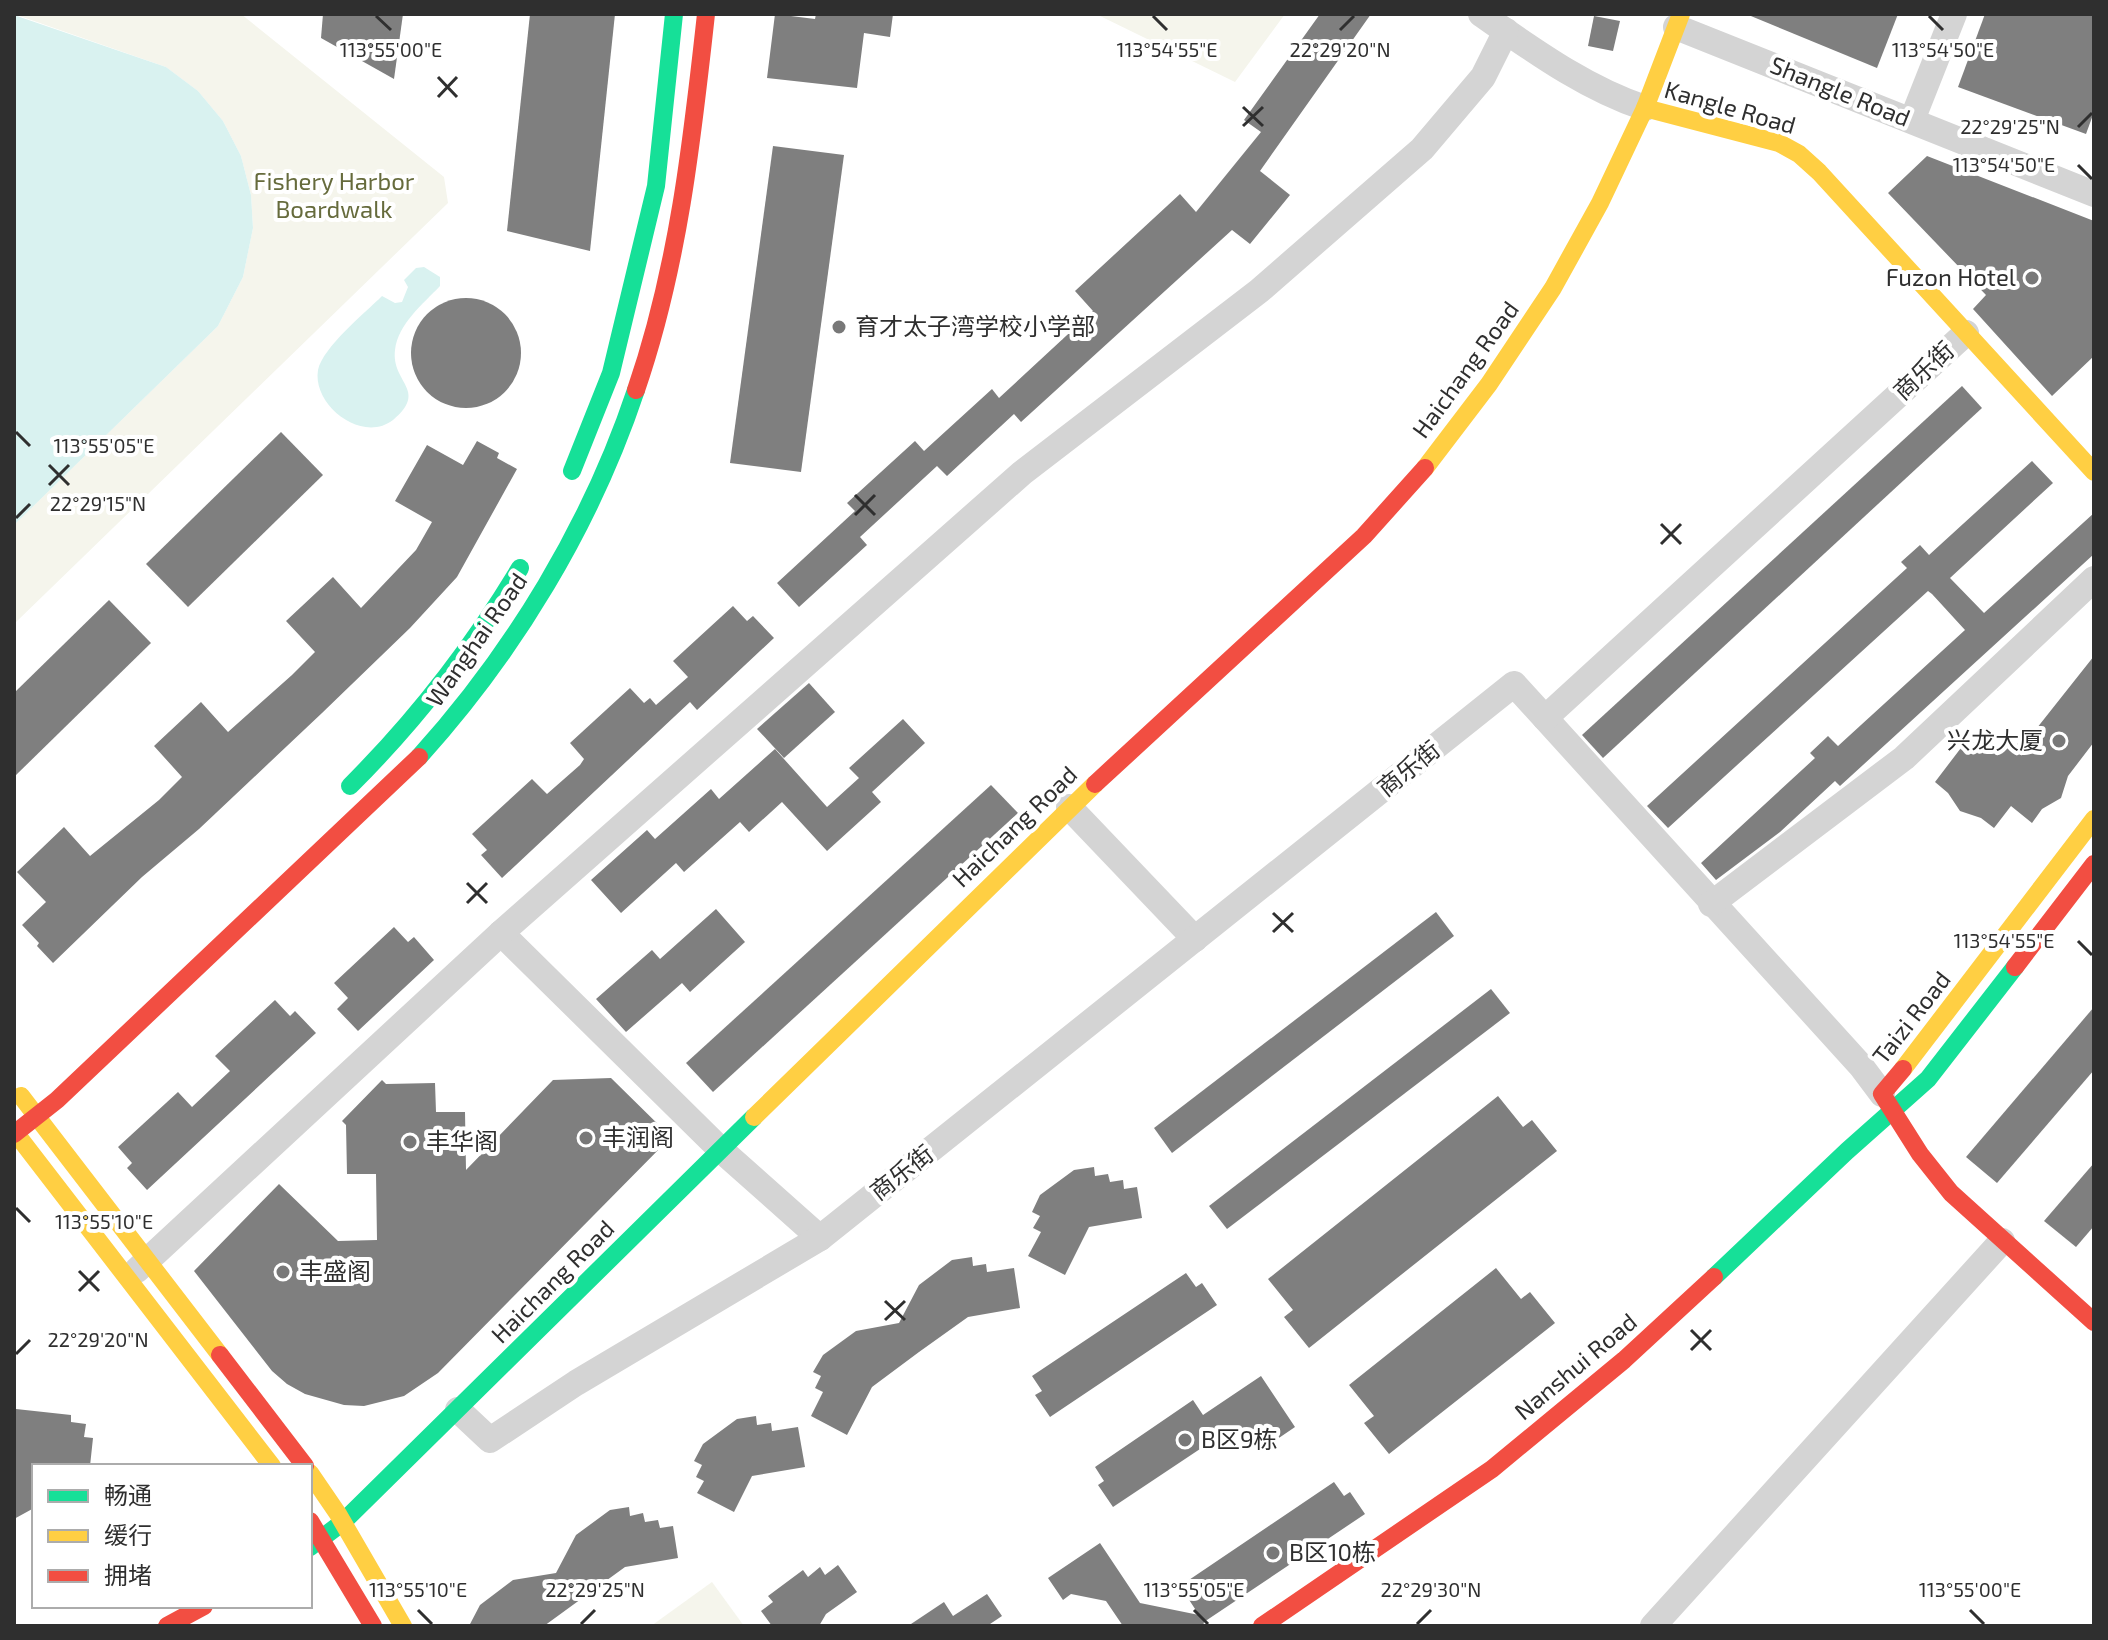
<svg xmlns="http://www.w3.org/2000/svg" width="2108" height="1640" viewBox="0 0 2108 1640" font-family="'Exo 2','Noto Sans SC',sans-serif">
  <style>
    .green { fill: #f5f5ec }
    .water { fill: #d9f2f0 }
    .building { fill: #7f7f7f }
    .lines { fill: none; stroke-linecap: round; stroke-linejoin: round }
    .street { stroke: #d4d4d4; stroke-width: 26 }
    .fast { stroke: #16e098; stroke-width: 18 }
    .slow { stroke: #ffcf43; stroke-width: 18 }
    .jam { stroke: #f24e42; stroke-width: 18 }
    .ticks { fill: none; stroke: #2f2f2f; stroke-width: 3 }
    .poi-dot { fill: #787878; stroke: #fff; stroke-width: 3 }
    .labels { text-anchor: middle; stroke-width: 8; stroke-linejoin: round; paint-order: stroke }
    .street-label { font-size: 24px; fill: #2f2f2f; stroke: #fff }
    .park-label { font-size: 24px; fill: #666b3c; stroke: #fff }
    .poi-label { font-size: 24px; fill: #2f2f2f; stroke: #fff; text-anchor: start }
    .ticks-label { font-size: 20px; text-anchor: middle; fill: #2f2f2f; stroke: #fff; stroke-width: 8; stroke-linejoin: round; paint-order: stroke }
  </style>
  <rect width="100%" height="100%" fill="#fff"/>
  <g class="green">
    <polygon points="14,14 241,14 444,177 448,203 14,624 14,525 218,326 243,277 253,228 251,195 241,156 223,121 198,91 166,67"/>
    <polygon points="1096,14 1285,14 1235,82"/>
    <polygon points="712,1582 744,1626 651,1626"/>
  </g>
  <g class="water">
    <polygon points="14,15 166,67 198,91 223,121 241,156 251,195 253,228 243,277 218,326 14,525"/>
    <path d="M424,267l16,10v9c-17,18 -42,38 -45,64 -4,33 34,40 -2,70 -31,24 -81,-15 -75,-50 5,-23 47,-57 64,-74l13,7 7,-1 6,-15 -4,-7 12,-12z"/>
  </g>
  <g class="building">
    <polygon points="323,14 403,14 394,79 321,38"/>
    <polygon points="530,14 615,14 590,251 507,231"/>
    <polygon points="775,14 815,19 816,14 893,14 890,37 864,33 857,88 767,78"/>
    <polygon points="1320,14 1371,14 1260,171 1290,195 1250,244 1232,230 1021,422 1014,414 947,476 937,466 860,537 867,545 799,607 777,583 855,511 847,503 915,441 924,451 992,389 999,398 1093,311 1075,291 1180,194 1196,212 1261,132 1244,120"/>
    <polygon points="1746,14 1898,14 1877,68"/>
    <polygon points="1985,14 2094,14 2094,112 2086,134 1958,87"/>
    <polygon points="1594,16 1620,21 1613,51 1588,46"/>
    <polygon points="773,146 844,155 801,472 730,463"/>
    <polygon points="1927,156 2094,221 2094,356 2052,396 1973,309 1986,295 1888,193"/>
    <circle cx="466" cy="353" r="55"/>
    <polygon points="1962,386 1982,408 1603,758 1582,735"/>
    <polygon points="281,432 323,475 188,607 146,564"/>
    <polygon points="477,441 499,453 497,458 517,469 457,577 410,628 322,713 199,829 142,877 53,963 37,946 39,943 22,925 46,902 17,872 64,827 90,856 159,800 182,777 154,746 201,702 228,732 292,675 315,652 286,621 333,577 361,608 416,550 432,522 395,501 427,445 463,465"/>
    <polygon points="2032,461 2053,483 1950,578 1984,613 2094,513 2094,554 1840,786 1835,781 1780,832 1716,880 1701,863 1815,758 1810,753 1828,736 1838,746 1965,630 1932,594 1928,591 1668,828 1647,806 1907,568 1901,562 1920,545 1929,555"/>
    <polygon points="109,600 151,643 14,777 14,693"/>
    <polygon points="733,606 747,621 753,616 774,638 697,710 690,702 502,878 481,855 487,850 472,834 532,779 547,794 580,765 584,759 570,743 630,688 644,703 650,698 656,705 688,677 673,661"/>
    <polygon points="2094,656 2094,742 2068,776 2061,798 2042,809 2032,823 2011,806 1994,828 1981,818 1960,811 1948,793 1935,782 1967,740 1987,748 1998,749 2009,748 2029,738"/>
    <polygon points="809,683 835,712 784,758 757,729"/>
    <polygon points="903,719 925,743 872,792 881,802 827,851 782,802 749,832 740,822 684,872 676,863 621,913 591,880 647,830 655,839 711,789 719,799 775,749 827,807 859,778 849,768"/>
    <polygon points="991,785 1018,813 713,1092 686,1063"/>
    <polygon points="716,909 745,942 690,992 682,983 626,1032 596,999 652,950 660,959"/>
    <polygon points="1436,912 1454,936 1172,1153 1154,1128"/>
    <polygon points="394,927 408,942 414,937 434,960 358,1031 337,1009 348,998 334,983"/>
    <polygon points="1491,989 1510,1013 1227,1229 1209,1206"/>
    <polygon points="275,1000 290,1016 295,1011 316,1033 147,1190 127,1168 132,1163 118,1147 178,1092 192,1107 230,1071 215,1056"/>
    <polygon points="2094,1007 2094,1070 1997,1183 1966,1157"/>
    <polygon points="611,1078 671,1137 438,1373 404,1396 364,1406 344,1405 305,1394 287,1384 272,1371 194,1271 279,1184 338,1241 377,1240 376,1174 347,1174 346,1125 342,1121 382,1080 386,1084 435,1083 436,1112 465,1112 466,1170 553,1080"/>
    <polygon points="1498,1096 1523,1127 1532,1120 1557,1151 1309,1348 1284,1317 1293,1310 1268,1279"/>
    <polygon points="2094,1163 2094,1226 2076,1247 2044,1221"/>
    <polygon points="1094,1167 1095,1176 1108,1174 1110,1182 1123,1180 1124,1189 1137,1187 1142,1218 1089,1227 1065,1275 1028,1256 1041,1232 1033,1228 1040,1216 1032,1212 1040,1195 1074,1170"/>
    <polygon points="972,1257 973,1266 986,1264 987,1272 1014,1268 1020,1308 968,1317 919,1352 872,1387 847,1435 811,1416 823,1392 815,1388 821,1376 813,1372 823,1355 856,1331 899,1323 919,1285 952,1260"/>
    <polygon points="1496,1268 1521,1299 1530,1292 1555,1323 1389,1454 1364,1423 1374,1416 1349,1385"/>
    <polygon points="1186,1273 1196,1287 1202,1283 1217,1305 1050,1417 1035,1395 1042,1391 1032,1376"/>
    <polygon points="1261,1376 1295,1427 1273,1442 1267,1433 1233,1427 1113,1507 1098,1485 1104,1481 1095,1467 1193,1400 1203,1415"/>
    <polygon points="16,1409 71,1415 71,1422 86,1424 84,1437 93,1438 90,1466 34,1466 34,1508 14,1519"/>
    <polygon points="756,1416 757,1425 771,1423 772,1431 798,1427 805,1467 752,1476 734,1512 697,1493 704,1481 696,1477 702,1465 694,1461 703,1444 737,1419"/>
    <polygon points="1334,1482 1344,1496 1350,1492 1365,1514 1204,1622 1203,1626 1123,1626 1106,1601 1071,1594 1063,1600 1048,1578 1100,1543 1140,1603 1199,1615 1180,1586"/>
    <polygon points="629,1507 630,1516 643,1513 645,1522 658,1520 660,1528 673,1526 678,1558 625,1567 544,1626 469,1626 480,1605 513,1580 556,1573 576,1535 610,1510"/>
    <polygon points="838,1565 857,1592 826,1614 819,1626 772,1626 761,1611 773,1602 768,1596 803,1570 808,1577 820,1567 825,1575"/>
    <polygon points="987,1594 1002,1616 987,1626 908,1626 944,1602 953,1616"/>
  </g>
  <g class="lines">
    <g class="street">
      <path d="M1481,14c52,36 104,74 164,94"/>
      <polyline points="1676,27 2094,194"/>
      <polyline points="1912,120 1954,14"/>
      <polyline points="1545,718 1861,1066 1882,1094"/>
      <polyline points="1069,807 1195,939"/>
      <polyline points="1711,904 1904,758 2094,579"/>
      <polyline points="501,933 721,1150 820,1238"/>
      <polyline points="137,1270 501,933 1022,473 1259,291 1422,149 1483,77 1506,31"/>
      <polyline points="458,1410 490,1440 576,1383 820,1238 1514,684 1545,718 1966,333"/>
      <polyline points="1653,1626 2002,1241"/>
    </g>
    <g class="fast">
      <polyline points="572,471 611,373 656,186 674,14"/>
      <path d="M419,757c95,-105 172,-232 217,-367"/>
      <path d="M350,786c66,-66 122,-138 170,-218"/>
      <polyline points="1714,1277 1847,1151 1928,1079 2015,967"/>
      <polyline points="310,1547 343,1522 754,1117"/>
    </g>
    <g class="slow">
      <polyline points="1645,108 1779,143 1799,154 1819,172 2094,472"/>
      <polyline points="1425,468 1489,384 1553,288 1600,203 1645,108 1681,14"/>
      <polyline points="1903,1069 2094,819"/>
      <polyline points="21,1096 220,1355"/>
      <polyline points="754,1117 1095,784"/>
      <polyline points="14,1131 272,1466"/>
      <polyline points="310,1473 338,1514 403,1626"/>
    </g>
    <g class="jam">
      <path d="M636,390c42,-122 56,-248 70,-376"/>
      <polyline points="1095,784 1364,536 1425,468"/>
      <polyline points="2015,967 2094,864"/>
      <polyline points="1903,1069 1882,1094 1920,1154 1951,1193 2094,1322"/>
      <polyline points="14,1134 57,1100 419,757"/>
      <polyline points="220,1355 305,1466"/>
      <polyline points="310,1521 373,1626"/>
      <polyline points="167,1626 204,1606"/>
      <polyline points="1262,1626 1492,1469 1624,1360 1714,1277"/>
    </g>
  </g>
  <path class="ticks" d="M376,16l15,14M1153,16l14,14M1929,16l14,14M1340,30l14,-14M438,77l19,20M438,97l19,-20M1243,107l20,19M1243,126l20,-19M2078,127l14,-14M2078,165l14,14M16,432l14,14M49,465l20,20M49,485l20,-20M855,495l20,20M855,515l20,-20M16,518l14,-14M1661,524l20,20M1661,544l20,-20M467,883l20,20M467,903l20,-20M1273,913l20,19M1273,932l20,-19M2078,941l14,14M16,1208l14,14M79,1271l20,20M79,1291l20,-20M885,1301l20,19M885,1320l20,-19M1691,1330l20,20M1691,1350l20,-20M16,1354l14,-14M418,1610l14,14M1194,1610l14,14M1970,1610l14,14M581,1624l14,-14M1417,1624l14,-14"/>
  <g class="poi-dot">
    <circle cx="2032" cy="278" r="8"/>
    <circle cx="839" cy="327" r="8"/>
    <circle cx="2059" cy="741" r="8"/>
    <circle cx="586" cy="1138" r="8"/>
    <circle cx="410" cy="1142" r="8"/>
    <circle cx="283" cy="1272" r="8"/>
    <circle cx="1185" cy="1440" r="8"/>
    <circle cx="1273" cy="1553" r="8"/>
  </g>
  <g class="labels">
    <g class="street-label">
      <text transform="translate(1840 92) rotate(22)" y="8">Shangle Road</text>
      <text transform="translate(1730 108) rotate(16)" y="8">Kangle Road</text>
      <text transform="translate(1466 370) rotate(-54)" y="8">Haichang Road</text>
      <text transform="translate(1924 371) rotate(-43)" y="8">商乐街</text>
      <text transform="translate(477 640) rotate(-55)" y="8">Wanghai Road</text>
      <text transform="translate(1409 769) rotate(-39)" y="8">商乐街</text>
      <text transform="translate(1015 827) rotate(-44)" y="8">Haichang Road</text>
      <text transform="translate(1912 1018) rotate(-52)" y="8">Taizi Road</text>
      <text transform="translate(902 1173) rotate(-38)" y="8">商乐街</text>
      <text transform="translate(553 1282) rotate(-45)" y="8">Haichang Road</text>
      <text transform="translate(1576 1367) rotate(-40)" y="8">Nanshui Road</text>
    </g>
    <g class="park-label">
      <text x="334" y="190">Fishery Harbor<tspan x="334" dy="28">Boardwalk</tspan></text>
    </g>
    <g class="poi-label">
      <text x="2016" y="286" text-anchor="end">Fuzon Hotel</text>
      <text x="855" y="335">育才太子湾学校小学部</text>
      <text x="2043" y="749" text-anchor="end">兴龙大厦</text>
      <text x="602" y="1146">丰润阁</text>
      <text x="426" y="1150">丰华阁</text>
      <text x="299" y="1280">丰盛阁</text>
      <text x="1201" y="1448">B区9栋</text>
      <text x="1289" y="1561">B区10栋</text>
    </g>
  </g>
  <g class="ticks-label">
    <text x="391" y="57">113°55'00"E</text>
    <text x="1167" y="57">113°54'55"E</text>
    <text x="1340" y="57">22°29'20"N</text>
    <text x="1943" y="57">113°54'50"E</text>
    <text x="2010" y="134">22°29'25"N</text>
    <text x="2004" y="172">113°54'50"E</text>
    <text x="104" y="453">113°55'05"E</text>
    <text x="98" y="511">22°29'15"N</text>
    <text x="2004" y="948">113°54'55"E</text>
    <text x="104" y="1229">113°55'10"E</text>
    <text x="98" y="1347">22°29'20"N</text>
    <text x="595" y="1597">22°29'25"N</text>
    <text x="1431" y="1597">22°29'30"N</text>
    <text x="418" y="1597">113°55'10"E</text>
    <text x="1194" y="1597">113°55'05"E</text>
    <text x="1970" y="1597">113°55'00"E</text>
  </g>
  <rect width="2108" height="1640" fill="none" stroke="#2f2f2f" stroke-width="32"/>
  <rect x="32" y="1464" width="280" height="144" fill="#ffffff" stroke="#acacac" stroke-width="2"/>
  <rect x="48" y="1490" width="40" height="12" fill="#16e098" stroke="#acacac" stroke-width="2"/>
  <text x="104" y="1504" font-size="24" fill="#2f2f2f">畅通</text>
  <rect x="48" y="1530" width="40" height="12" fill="#ffcf43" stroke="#acacac" stroke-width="2"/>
  <text x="104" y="1544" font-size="24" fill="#2f2f2f">缓行</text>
  <rect x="48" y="1570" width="40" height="12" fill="#f24e42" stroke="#acacac" stroke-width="2"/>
  <text x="104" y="1584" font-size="24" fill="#2f2f2f">拥堵</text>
</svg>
